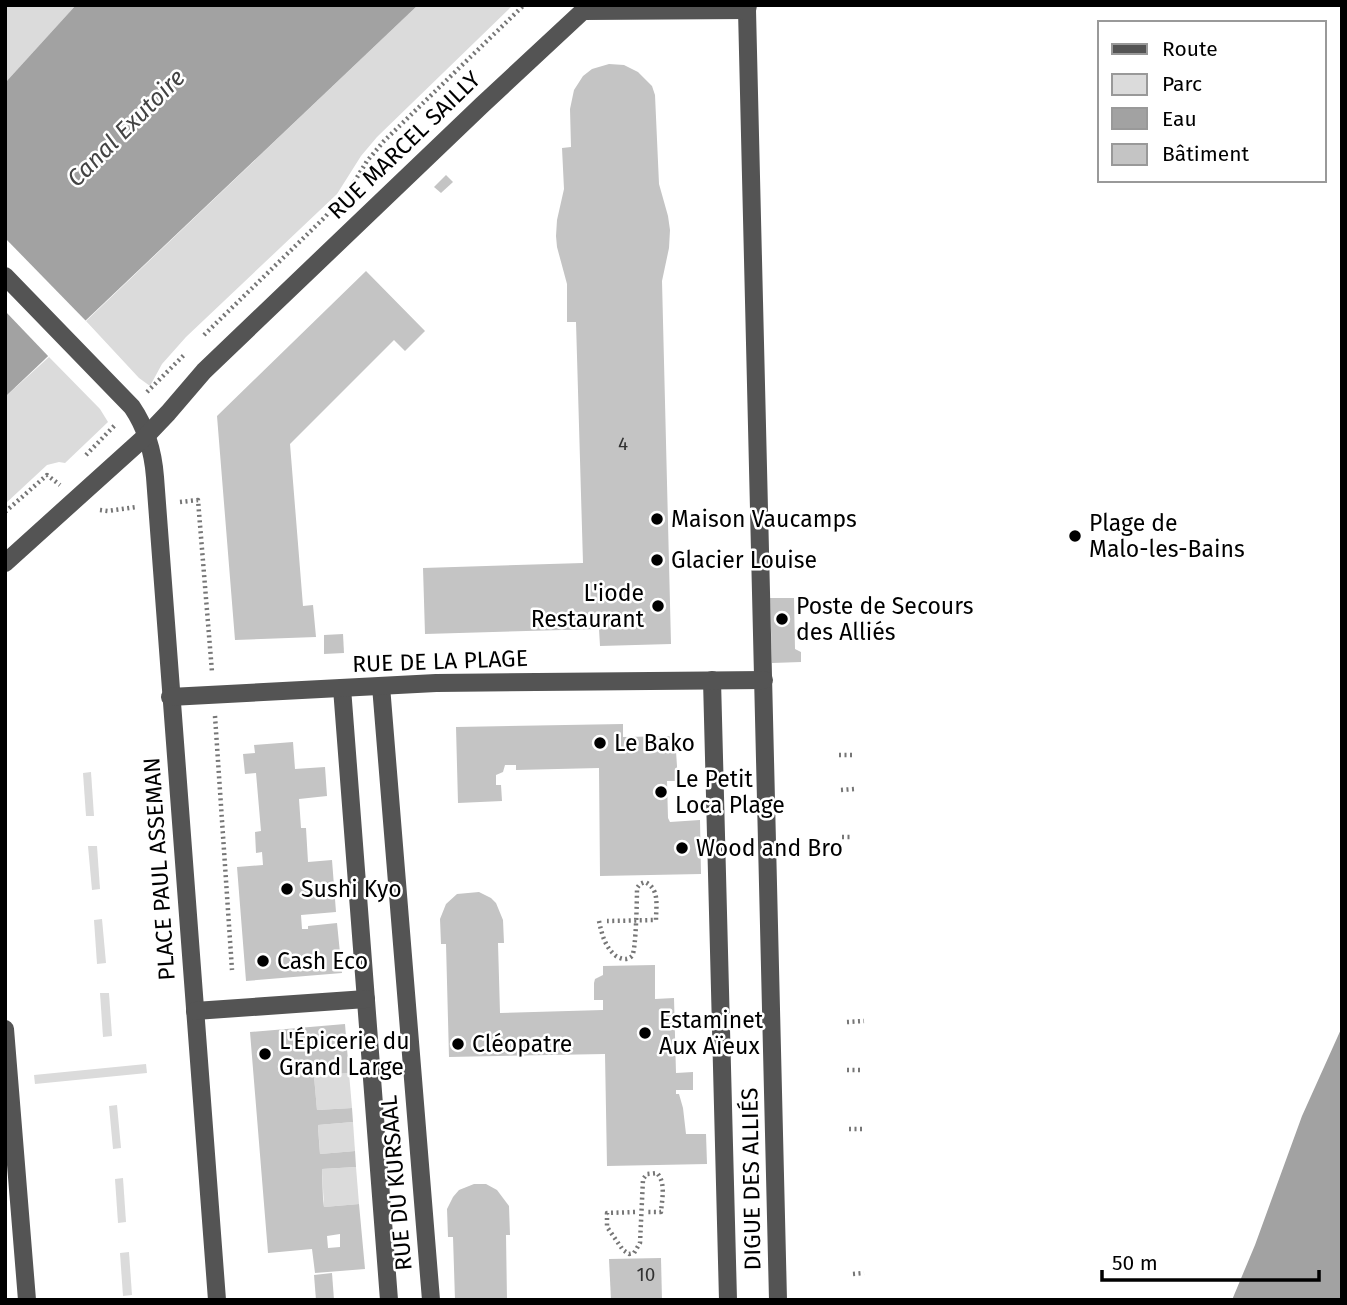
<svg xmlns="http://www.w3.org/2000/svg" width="1347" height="1305" viewBox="0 0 1347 1305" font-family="'Fira Sans',sans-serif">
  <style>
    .green { fill: #dbdbdb }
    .water { fill: #a2a2a2 }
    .pier { fill: #fff }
    .building { fill: #c4c4c4; fill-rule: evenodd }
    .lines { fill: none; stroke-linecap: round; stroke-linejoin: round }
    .path { stroke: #767676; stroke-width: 4.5; stroke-dasharray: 2 3.5; stroke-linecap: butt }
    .minor { stroke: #545454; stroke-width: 18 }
    .poi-dot { fill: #000; stroke: #fff; stroke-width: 2.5 }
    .labels { text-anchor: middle; stroke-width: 5; stroke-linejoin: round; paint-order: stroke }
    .number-label { font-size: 19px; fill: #313131 }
    .street-label { font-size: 23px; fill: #000; stroke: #fff }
    .poi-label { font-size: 23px; fill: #000; stroke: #fff; text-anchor: start }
    .water-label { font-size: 24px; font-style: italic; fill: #434343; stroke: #fff }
  </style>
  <rect width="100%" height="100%" fill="#fff"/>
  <g class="green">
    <polygon points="6,5 76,5 5,83 5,6"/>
    <polygon points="418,5 513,5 377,137 361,156 337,194 186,337 162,364 150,386 139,378 86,321"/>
    <polygon points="49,357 100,409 108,422 65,463 59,462 47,465 5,504 5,397"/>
    <polygon points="91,772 94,816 86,816 83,773"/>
    <polygon points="88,846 97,846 100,889 92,890"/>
    <polygon points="102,919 106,963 97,964 94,920"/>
    <polygon points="100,993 109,993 112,1036 103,1037"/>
    <polygon points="146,1064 147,1073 35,1084 34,1075"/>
    <polygon points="349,1073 352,1108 317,1110 314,1076"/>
    <polygon points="117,1105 121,1148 113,1149 109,1106"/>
    <polygon points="353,1122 355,1151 320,1154 318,1125"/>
    <polygon points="356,1167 359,1204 324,1207 322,1169"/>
    <polygon points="123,1178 126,1222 118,1223 115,1179"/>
    <polygon points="129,1252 132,1295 123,1296 120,1253"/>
  </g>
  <g class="water">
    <polygon points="76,5 418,5 5,397 5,83"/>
    <polygon points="1342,1027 1342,1300 1232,1300 1255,1245 1302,1116"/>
  </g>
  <polygon class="pier" points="5,238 86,321 49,357 5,311"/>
  <g class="building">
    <polygon points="609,64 624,65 638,72 652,86 655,95 659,184 668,216 670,230 669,248 662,281 671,644 600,646 599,629 425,634 423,568 583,563 576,322 567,322 567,284 557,247 556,236 557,220 564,189 562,148 571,147 570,109 574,90 583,76 592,69"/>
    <polygon points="446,175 453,182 441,193 434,187"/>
    <polygon points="366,271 425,331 405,351 394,340 290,444 303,606 313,605 316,637 235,640 217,416"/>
    <polygon points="770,598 794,598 795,649 801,652 801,662 772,663"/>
    <polygon points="343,634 344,653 324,654 324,635"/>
    <polygon points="623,724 623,737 675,736 678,781 667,781 668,818 670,822 700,820 701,874 600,876 599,768 516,770 516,765 505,765 503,772 496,775 496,785 501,785 502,801 458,803 456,727"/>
    <polygon points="293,742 295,769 325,767 327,796 299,799 301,828 306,828 308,862 332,860 336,912 301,915 302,929 308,929 308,926 337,923 342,973 246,981 237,867 263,865 262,852 256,853 255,832 261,831 256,773 245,774 243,754 255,753 254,745"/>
    <polygon points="479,892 491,898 496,903 503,920 504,943 498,943 500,1013 603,1010 603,1000 594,1000 594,983 595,979 603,975 603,966 655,965 655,999 674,998 676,1073 693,1072 693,1090 676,1090 676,1094 679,1094 683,1108 686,1134 706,1134 707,1164 607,1166 605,1054 449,1057 446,944 441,944 440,919 446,904 457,894"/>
    <path d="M345,1024l4,49 -35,3 3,34 35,-2 1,14 -35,3 1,16 1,13 35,-3 1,16 -34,2 1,30 1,8 35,-3 6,65 -50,4 -3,-24 -44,4 -18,-221zM340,1234v13l-12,1 -1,-12z"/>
    <polygon points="474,1184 486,1184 497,1190 509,1206 510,1235 506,1235 507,1300 455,1300 453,1237 448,1237 447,1209 453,1197 459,1190"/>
    <polygon points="661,1258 662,1300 611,1300 609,1259"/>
    <polygon points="332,1273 334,1300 316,1300 314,1275"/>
  </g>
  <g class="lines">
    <g class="path">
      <polyline points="204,335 325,217 353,184 367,161 384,141 524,5"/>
      <polyline points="147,392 185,354"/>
      <polyline points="86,455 116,424"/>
      <polyline points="180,502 198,500 212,672"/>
      <polyline points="100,510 108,511 136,507"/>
      <polyline points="5,512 47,475 60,485"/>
      <polyline points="215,716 232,970"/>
      <polyline points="839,755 855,755"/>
      <polyline points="841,790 854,789"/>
      <polyline points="842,837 853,837"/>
      <path d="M599,921c3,14 6,26 17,35 5,3 11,5 16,0 4,-5 5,-57 5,-68l3,-4 5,-2c15,7 11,24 11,38l-49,1"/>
      <polyline points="847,1022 864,1021"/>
      <polyline points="847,1070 862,1070"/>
      <polyline points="849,1129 864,1129"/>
      <path d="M635,1212l-28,1v14l16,23 6,4 5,-1 6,-10 3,-64 4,-5 10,-1c9,10 5,26 4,39h-14"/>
      <polyline points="853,1274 864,1273"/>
    </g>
    <g class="minor">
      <polyline points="748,5 747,10 778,1300"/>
      <path d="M5,276l127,131c15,22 21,44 23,70l62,823"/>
      <polyline points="5,563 147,435 168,413 204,371 482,105 583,11 747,10"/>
      <polyline points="712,680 728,1300"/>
      <polyline points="381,686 431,1300"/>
      <polyline points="342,688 389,1300"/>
      <polyline points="170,697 436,683 764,680"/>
      <polyline points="195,1011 366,999"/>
      <polyline points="5,1029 27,1300"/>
    </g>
  </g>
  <g class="poi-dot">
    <circle cx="657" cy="519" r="7"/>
    <circle cx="1075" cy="536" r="7"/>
    <circle cx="657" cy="560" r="7"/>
    <circle cx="658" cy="606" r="7"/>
    <circle cx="782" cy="619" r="7"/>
    <circle cx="600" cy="743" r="7"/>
    <circle cx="661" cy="792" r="7"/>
    <circle cx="682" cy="848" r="7"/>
    <circle cx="287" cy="889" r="7"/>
    <circle cx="263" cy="961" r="7"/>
    <circle cx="645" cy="1033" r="7"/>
    <circle cx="458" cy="1044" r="7"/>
    <circle cx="265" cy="1054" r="7"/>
  </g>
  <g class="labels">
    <g class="number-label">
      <text x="623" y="450">4</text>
      <text x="646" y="1281">10</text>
    </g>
    <g class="street-label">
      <text transform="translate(404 145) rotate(-44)" y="8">RUE MARCEL SAILLY</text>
      <text transform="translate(440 661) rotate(-2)" y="8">RUE DE LA PLAGE</text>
      <text transform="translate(159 869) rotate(-94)" y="8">PLACE PAUL ASSEMAN</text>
      <text transform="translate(751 1179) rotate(-91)" y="8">DIGUE DES ALLIÉS</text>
      <text transform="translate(396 1183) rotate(-95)" y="8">RUE DU KURSAAL</text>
    </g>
    <g class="poi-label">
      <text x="671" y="527">Maison Vaucamps</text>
      <text x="1089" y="531">Plage de<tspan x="1089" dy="26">Malo-les-Bains</tspan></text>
      <text x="671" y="568">Glacier Louise</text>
      <text x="644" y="601" text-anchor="end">L'iode<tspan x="644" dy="26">Restaurant</tspan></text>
      <text x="796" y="614">Poste de Secours<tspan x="796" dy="26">des Alliés</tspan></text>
      <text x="614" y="751">Le Bako</text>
      <text x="675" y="787">Le Petit<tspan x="675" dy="26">Loca Plage</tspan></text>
      <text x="696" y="856">Wood and Bro</text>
      <text x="301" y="897">Sushi Kyo</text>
      <text x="277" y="969">Cash Eco</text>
      <text x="659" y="1028">Estaminet<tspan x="659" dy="26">Aux Aïeux</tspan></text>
      <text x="279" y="1049">L'Épicerie du<tspan x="279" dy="26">Grand Large</tspan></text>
      <text x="472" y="1052">Cléopatre</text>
    </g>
    <g class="water-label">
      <text transform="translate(126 128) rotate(-45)" y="8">Canal Exutoire</text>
    </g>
  </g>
  <rect width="1347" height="1305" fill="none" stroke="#000000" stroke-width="14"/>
  <rect x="1098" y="21" width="228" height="161" fill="#ffffff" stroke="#999999" stroke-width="2"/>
  <rect x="1112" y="44" width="35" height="10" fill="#545454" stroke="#999999" stroke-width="2"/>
  <text x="1162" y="56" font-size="21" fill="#000000">Route</text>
  <rect x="1112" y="74" width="35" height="21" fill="#dbdbdb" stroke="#999999" stroke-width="2"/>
  <text x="1162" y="91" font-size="21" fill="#000000">Parc</text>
  <rect x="1112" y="108" width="35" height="21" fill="#a2a2a2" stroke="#999999" stroke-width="2"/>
  <text x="1162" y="126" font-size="21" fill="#000000">Eau</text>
  <rect x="1112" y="144" width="35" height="21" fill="#c4c4c4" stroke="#999999" stroke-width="2"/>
  <text x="1162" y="161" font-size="21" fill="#000000">Bâtiment</text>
  <path d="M1102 1270v10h217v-10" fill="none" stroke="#000000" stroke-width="3.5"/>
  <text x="1112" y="1270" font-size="21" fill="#000000" stroke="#ffffff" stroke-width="5" paint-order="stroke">50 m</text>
</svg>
